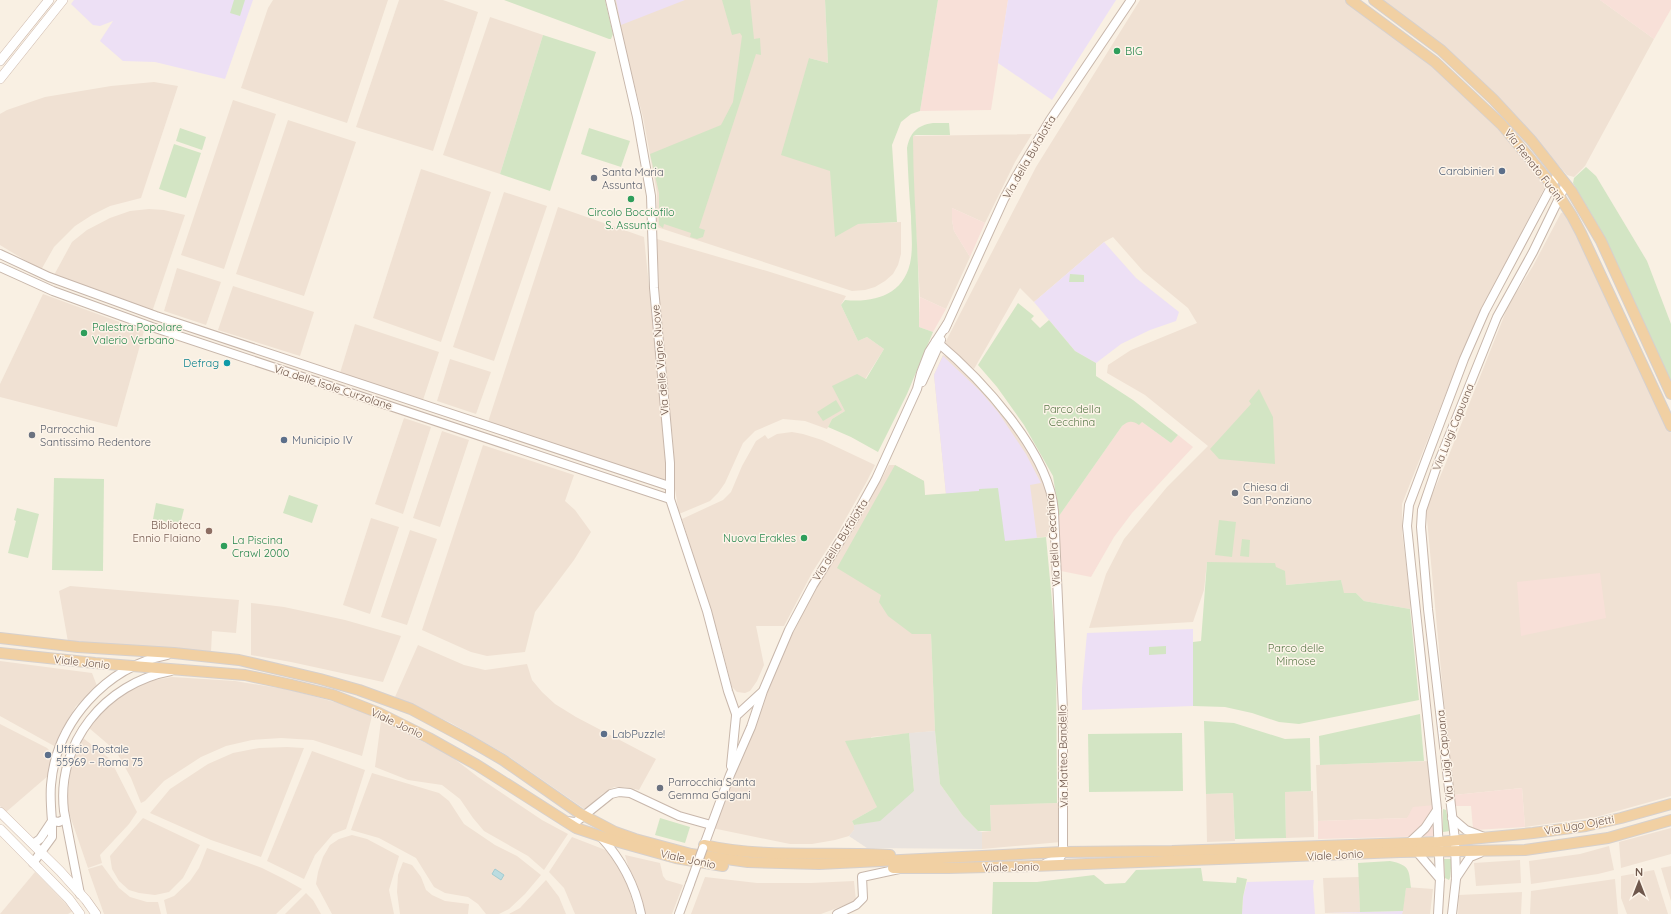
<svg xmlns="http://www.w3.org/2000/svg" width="1671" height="914" viewBox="0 0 1671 914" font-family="Quicksand,sans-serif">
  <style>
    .residential { fill: #f0e1d3 }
    .commercial { fill: #f8e0d8 }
    .industrial { fill: #e9e3de }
    .education { fill: #ede0f5 }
    .green { fill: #d3e5c4 }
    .water { fill: #bbdce0; stroke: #a2ccd1 }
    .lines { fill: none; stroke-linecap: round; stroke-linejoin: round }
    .tertiary-casing { stroke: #c8b7ab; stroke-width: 10 }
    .secondary-casing { stroke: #ceb9ac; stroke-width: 10 }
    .primary-casing { stroke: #d6d0cd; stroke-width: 12 }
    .tertiary { stroke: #fff; stroke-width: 8 }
    .secondary { stroke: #fff; stroke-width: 9 }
    .primary { stroke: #f1d0a3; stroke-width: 10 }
    .tertiary-bridge-casing { stroke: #c8b7ab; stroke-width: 10; stroke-linecap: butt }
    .tertiary-bridge { stroke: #fff; stroke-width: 8 }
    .leisure-dot { fill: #2e9e5b; stroke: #fdf4e9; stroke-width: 1.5 }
    .service-dot { fill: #5c6f8a; stroke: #fdf4e9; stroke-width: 1.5 }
    .worship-dot { fill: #6b7280; stroke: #fdf4e9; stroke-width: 1.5 }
    .culture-dot { fill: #0f9aa8; stroke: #fdf4e9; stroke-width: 1.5 }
    .education-dot { fill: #8d6e63; stroke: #fdf4e9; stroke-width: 1.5 }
    .labels { text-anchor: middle; stroke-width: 3; stroke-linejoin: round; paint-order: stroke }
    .leisure-label { font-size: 11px; fill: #27864d; stroke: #fdf4e9; text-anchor: start }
    .street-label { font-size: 11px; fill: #6e574c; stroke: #fdf4e9 }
    .service-label { font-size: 11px; fill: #4e5e75; stroke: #fdf4e9; text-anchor: start }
    .worship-label { font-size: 11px; fill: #5b616d; stroke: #fdf4e9; text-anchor: start }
    .culture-label { font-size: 11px; fill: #0d838f; stroke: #fdf4e9; text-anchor: end }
    .park-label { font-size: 11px; fill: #597949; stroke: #fdf4e9 }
    .education-label { font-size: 11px; fill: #785e54; stroke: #fdf4e9; text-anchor: end }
  </style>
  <rect width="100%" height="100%" fill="#f9f0e3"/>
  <g class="residential">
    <polygon points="273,0 388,0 347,123 241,88 268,8"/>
    <polygon points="399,0 443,0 478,12 433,151 356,127"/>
    <polygon points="615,0 825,0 828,63 809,58 830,171 858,224 901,222 901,254 898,265 893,274 885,281 875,287 865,290 852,291 657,227 657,193 643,117 624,46"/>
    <polygon points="1140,0 1347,0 1433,64 1502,128 1546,185 1482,309 1460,358 1402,504 1402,532 1411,604 1410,609 1364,601 1356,593 1343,593 1341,580 1286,585 1207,562 1204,590 1193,622 1089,628 1106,574 1124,539 1167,487 1208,446 1145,395 1107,373 1108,365 1131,350 1197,323 1188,308 1143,271 1113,237 1104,242 1034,302 1020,288 974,369 946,345 946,341 1036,167"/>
    <polygon points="1381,0 1600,0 1654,39 1585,166 1574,177 1567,175 1510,110"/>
    <polygon points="490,17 543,35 500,174 443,155"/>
    <polygon points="154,82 178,86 141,198 110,206 92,215 75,226 54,247 41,270 0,245 0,114 7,110 45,97 111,86"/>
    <polygon points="233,100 276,114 224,269 181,255"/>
    <polygon points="288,120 356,142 304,296 236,274"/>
    <polygon points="1032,134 1015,162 985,223 952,208 952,220 954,231 970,257 946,309 920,297 913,183 913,136"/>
    <polygon points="421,169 491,192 441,342 373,318"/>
    <polygon points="504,192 547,206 494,361 453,347"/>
    <polygon points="558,207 644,237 667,465 665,479 660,481 488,422"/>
    <polygon points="149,209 164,210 185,215 152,312 53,277 72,242 87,230 110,218 130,211"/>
    <polygon points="1564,212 1622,325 1671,433 1671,796 1596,817 1525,827 1522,788 1454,795 1443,692 1426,509 1445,465 1508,306 1533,266 1561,213"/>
    <polygon points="657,239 767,271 846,296 841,305 858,341 867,337 884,349 845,411 832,419 827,429 805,421 783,419 755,431 743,443 725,483 718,493 710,501 679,514 675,489 673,441 660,308"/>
    <polygon points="177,268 221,282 206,325 164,311"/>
    <polygon points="233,286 314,312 300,356 218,330"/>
    <polygon points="43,294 144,331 117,427 0,397 0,384"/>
    <polygon points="355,324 439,352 423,400 340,373"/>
    <polygon points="943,355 956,361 970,374 1018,432 1047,485 1053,536 1005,541 927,536 935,731 871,737 877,807 852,821 854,825 854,830 849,836 835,840 812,844 790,844 712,828 769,686 788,643 816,587 856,526 889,465 895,465 924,481 925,495 946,494 934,375"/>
    <polygon points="450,359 491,372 476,414 437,401"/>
    <polygon points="404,418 431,427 403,514 375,504"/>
    <polygon points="442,431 469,440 440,527 413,518"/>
    <polygon points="792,432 803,434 822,440 875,465 867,481 837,534 813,571 784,626 756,626 764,665 757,681 750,691 745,693 737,692 732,687 719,637 682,519 723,500 731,492 742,466 756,441 765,435 768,439 777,434"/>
    <polygon points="483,445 574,475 565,501 575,510 591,532 574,560 535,612 525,652 487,656 471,652 422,630"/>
    <polygon points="371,518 399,527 370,614 343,605"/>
    <polygon points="410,530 437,539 407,625 381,617"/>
    <polygon points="70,586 239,600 236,633 212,631 211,652 68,642 59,591"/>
    <polygon points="251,603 284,607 345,620 401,636 383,682 291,662 251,655"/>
    <polygon points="418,645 464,665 485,670 527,664 532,680 542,692 555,704 576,717 656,759 639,790 624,787 614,787 602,794 586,810 505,754 451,723 395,697"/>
    <polygon points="0,661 92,673 97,686 76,706 61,731 56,747 0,716"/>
    <polygon points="172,677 235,681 290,690 342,704 372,716 362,756 313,740 281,738 252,740 226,746 201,757 164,781 145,801 141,803 131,778 116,751 89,728 97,712 114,699 149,681"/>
    <polygon points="381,721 448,754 478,777 542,820 568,834 544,870 528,856 484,831 473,818 460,799 442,785 408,780 375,767"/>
    <polygon points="0,724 47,748 53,754 49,775 6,812 0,806"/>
    <polygon points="83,738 110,759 137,812 129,824 100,855 102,863 88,868 67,807 70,771 75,753"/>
    <polygon points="287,747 304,748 261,857 211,840 150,813 170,789 208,764 233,753 259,748"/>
    <polygon points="312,751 365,770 346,829 333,834 315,855 304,879 267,861"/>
    <polygon points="1430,761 1435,805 1407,818 1318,821 1316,765"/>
    <polygon points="372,773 439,793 449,801 464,824 495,845 517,856 541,875 525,894 509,909 499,914 486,914 478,904 468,897 445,893 434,887 416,858 379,838 351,830"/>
    <polygon points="1313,791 1314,837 1286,838 1285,792"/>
    <polygon points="1233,793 1235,841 1207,842 1206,794"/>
    <polygon points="1061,803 1061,842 982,849 982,832 991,831 990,804"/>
    <polygon points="143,818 200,845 183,878 169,892 155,895 139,893 129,890 119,881 112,869 110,856"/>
    <polygon points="1671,828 1671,854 1621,868 1619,842"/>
    <polygon points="352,835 367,839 399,856 389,890 394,914 332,914 316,884 318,872 323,857 330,845 339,839"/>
    <polygon points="572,837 608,851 626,879 636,914 575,914 564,888 549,872"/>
    <polygon points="1609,846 1614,870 1598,874 1531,884 1529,861 1580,854"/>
    <polygon points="207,848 262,868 284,879 302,889 276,914 167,914 164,900 174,896 190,881 199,868"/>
    <polygon points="625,855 660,863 663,876 666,880 683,885 672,914 645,914 641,897 631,876"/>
    <polygon points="1520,860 1521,883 1476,886 1474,863"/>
    <polygon points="403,862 412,865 421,877 426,890 432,895 445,901 469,904 468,914 400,914 397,892 398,875"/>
    <polygon points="102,865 119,888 130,897 147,902 158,902 161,914 104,914 88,869"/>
    <polygon points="1671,866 1671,901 1661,868"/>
    <polygon points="1654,870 1668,914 1627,914 1621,898 1621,876"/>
    <polygon points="35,872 73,911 68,914 0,914"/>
    <polygon points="705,877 757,883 811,883 854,881 856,901 821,914 691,914"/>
    <polygon points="1359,877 1360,912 1325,913 1323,878"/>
    <polygon points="1615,879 1618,914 1530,914 1531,891"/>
    <polygon points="546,880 559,897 566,914 509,914 520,908"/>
    <polygon points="1406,887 1433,889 1430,914 1402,914"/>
    <polygon points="1522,892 1521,914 1458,914 1459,895"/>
    <polygon points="306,893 313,900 321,914 285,914"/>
  </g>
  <g class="commercial">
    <polygon points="938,0 1008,0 991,110 920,111"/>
    <polygon points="1600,0 1671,0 1671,9 1654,39"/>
    <polygon points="952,208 985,223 970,257 954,231 952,220"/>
    <polygon points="920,297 946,309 933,332 919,327"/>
    <polygon points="1127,421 1142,422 1171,443 1178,435 1193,447 1132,513 1114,537 1091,577 1061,571 1059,516 1122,426"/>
    <polygon points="1600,573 1606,618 1521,636 1517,582"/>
    <polygon points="1522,788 1525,827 1475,830 1473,829 1471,806 1455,806 1454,795"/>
    <polygon points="1435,805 1436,836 1318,839 1318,821 1407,818 1413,807"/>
  </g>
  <polygon class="industrial" points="935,731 940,784 963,816 978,831 982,832 982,849 867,848 849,836 854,830 854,825 863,823 914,791 909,733"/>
  <g class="education">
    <polygon points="74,0 253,0 225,79 155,62 123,61 100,41 113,21 100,26 93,25 71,4"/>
    <polygon points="616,0 685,0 621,25"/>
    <polygon points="1008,0 1116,0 1052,100 998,63"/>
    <polygon points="1104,242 1136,278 1179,312 1176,321 1150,330 1121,344 1096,363 1075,351 1034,302"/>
    <polygon points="943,356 980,391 998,412 1026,454 1041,483 1030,485 1037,538 1005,541 979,489 980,491 946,494 934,375"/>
    <polygon points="1193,629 1193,706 1082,710 1082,688 1087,633"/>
    <polygon points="1314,880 1313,887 1315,914 1242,914 1243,897 1247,882"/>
    <polygon points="1403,911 1402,914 1325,913"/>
  </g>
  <g class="green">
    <polygon points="234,0 245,0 240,16 230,13"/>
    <polygon points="504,0 605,0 613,34 611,39 609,39"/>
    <polygon points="722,0 750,0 754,39 760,38 761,55 756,54 699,228 705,230 703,237 697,239 690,237 691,233 664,224 663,228 659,225 659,193 650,154 721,125 733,102 742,36 740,33 732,35"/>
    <polygon points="825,0 938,0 920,111 911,114 901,122 892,145 897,222 858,224 835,237 830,171 781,155 809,58 828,63"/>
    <polygon points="543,35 596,52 550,191 500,174"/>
    <path d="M933,123h16l1,12h-34l-3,1c0,64 7,127 6,191l14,5 -26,62 -29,58 -27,-15 -23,-10 4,-8 13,-8 -13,-25 25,-12 9,5 18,-30 -17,-12 -9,4 -17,-36 4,-5c31,3 61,-6 66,-42 2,-14 0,-28 0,-42 -2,-23 -3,-45 -4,-68 3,-15 10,-23 26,-25z"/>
    <polygon points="180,128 206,137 202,150 176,141"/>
    <polygon points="589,128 630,141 621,167 581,154"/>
    <polygon points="174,144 201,153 186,198 159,189"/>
    <polygon points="1586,167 1596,176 1647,261 1671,324 1671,381 1598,225 1573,183 1574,178"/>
    <polygon points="1070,274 1084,275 1084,282 1069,282"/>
    <path d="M1018,303l16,13 -3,3 9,9 9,-8 26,31 21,12v13l37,24 45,35 -7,8 -29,-21 -3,3c-7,-5 -11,-4 -17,1l-63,90 -6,-40 -29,-51 -27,-38 -19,-22z"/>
    <polygon points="1259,389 1273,417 1275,464 1219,459 1210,449 1251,404 1249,401"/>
    <polygon points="836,400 842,410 823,421 817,412"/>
    <polygon points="895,465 924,481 925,495 979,491 979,489 998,488 1005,541 1046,537 1056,644 1057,803 990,805 991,831 978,831 963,816 940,784 935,731 931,634 912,634 888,616 879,602 881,595 837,568"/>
    <polygon points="54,478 104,479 103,571 52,570"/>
    <polygon points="289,495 318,505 312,523 283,513"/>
    <polygon points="156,503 184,509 180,525 153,519"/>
    <polygon points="17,508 39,514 28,558 8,553 16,521 14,520"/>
    <polygon points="1219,520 1236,522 1232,557 1215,555"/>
    <polygon points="1242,539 1250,540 1249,557 1240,556"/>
    <polygon points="1207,562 1275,563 1276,567 1285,571 1286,585 1341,580 1344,593 1356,593 1364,601 1410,609 1419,700 1299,724 1279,722 1252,713 1225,707 1193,706 1193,642 1201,641"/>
    <polygon points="1166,646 1166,654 1149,655 1149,647"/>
    <polygon points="1420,714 1424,761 1320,765 1319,736"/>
    <polygon points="1204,721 1234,723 1285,739 1310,738 1311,791 1285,792 1286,838 1235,839 1233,793 1206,794"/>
    <polygon points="909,733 914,791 880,821 854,825 852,821 877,807 845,741"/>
    <polygon points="1182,733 1183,791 1089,792 1088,734"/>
    <polygon points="1443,809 1446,810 1450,831 1443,832"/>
    <polygon points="660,818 690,827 685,843 655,835"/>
    <polygon points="1444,859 1452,859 1450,878 1449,880 1445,878"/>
    <path d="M1390,861c20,4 19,9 21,27h-5l-3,23 -43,1 -2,-49z"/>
    <polygon points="1201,868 1203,881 1236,883 1237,877 1247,879 1243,897 1242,914 992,914 993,882 1037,882 1094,875 1105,884 1125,883 1136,870"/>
  </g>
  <polygon class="water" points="495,869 504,875 501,880 492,874"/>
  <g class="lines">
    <g class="tertiary-casing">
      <g id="tertiary">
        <polyline points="610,0 637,117 651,196 654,288 670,463 670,499 707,611 728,691 736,714"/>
        <polyline points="0,254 49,277 156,316 669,486"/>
        <polyline points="0,267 53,291 152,327 670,499"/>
        <polyline points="945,329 1004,199 1017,175 1050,120 1131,0"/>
        <path d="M936,341c44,37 114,111 118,171l9,199v141l-3,6 -14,5"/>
        <polyline points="922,382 941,340"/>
        <polyline points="731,766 736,716 761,693"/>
        <polyline points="1452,818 1466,830 1484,837"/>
        <polyline points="566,821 576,822 611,794 619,792 630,793 679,816 711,825"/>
        <path d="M601,837c20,22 34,48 40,77"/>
        <polyline points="1409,843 1425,828 1437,810"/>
        <path d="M33,844l7,-5 12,-18c-1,-12 -2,-24 -1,-36 5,-63 55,-118 116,-130"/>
        <polyline points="703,848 730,775 751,727 763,691 789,630 813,585 855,517 876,479 917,389 921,373 929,352 947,324"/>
        <polyline points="1417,852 1440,879"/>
        <polyline points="33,863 52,837 52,821 59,822 65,819"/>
        <polyline points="1456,878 1470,857 1480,853"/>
        <path d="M80,894l-16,-83c-8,-68 41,-128 107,-140"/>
        <polyline points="679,914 690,884"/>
        <polyline points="837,914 856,905 863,898 862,877 899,869"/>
        <polyline points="1438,914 1440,879 1437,809 1412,574 1407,526 1409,505 1464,359 1485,311 1558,174"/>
        <polyline points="1452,914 1456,879 1455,840 1428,609 1421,527 1422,510 1437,466 1497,317 1533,252 1566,184"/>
      </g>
    </g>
    <g class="secondary-casing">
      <g id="secondary">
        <polyline points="0,61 49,0"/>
        <polyline points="0,79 63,0"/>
        <polyline points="0,812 60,871 86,900 96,914"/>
        <polyline points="0,829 69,899 80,914"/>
      </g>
    </g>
    <g class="primary-casing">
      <g id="primary">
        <polyline points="1351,0 1435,62 1502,125 1552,185 1572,216 1581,233 1671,426"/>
        <polyline points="1374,0 1441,50 1493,99 1531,140 1572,192 1601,241 1671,394"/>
        <polyline points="0,638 78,647 174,653 239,660 320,679 359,690 411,709 467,739 503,760 579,813 615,832 635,839 691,854 748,862 819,864 1063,852 1172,851 1439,842 1533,833 1586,826 1621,818 1671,804"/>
        <polyline points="0,653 95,663 245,675 292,685 333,695 379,713 429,738 477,765 576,828 615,841 676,858 723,866"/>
        <path d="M704,845c62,14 124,6 186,10"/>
        <polyline points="893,868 948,868 1033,866 1400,852 1525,850 1608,838 1671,820"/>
      </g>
    </g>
    <use href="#tertiary" class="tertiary"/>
    <use href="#secondary" class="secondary"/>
    <use href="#primary" class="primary"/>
    <g class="tertiary-bridge-casing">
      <polyline id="tertiary-bridge" points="690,884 703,848"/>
    </g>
    <use href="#tertiary-bridge" class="tertiary-bridge"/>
  </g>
  <g class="leisure-dot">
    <circle cx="1117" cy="51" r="4"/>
    <circle cx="631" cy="199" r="4"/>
    <circle cx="84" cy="333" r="4"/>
    <circle cx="804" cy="538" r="4"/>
    <circle cx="224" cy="546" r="4"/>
  </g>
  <g class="service-dot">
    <circle cx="1502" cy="171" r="4"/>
    <circle cx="284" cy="440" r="4"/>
    <circle cx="604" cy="734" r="4"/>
    <circle cx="48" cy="755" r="4"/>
  </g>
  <g class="worship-dot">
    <circle cx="594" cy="178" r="4"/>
    <circle cx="32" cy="435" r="4"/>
    <circle cx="1235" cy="493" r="4"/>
    <circle cx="660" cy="788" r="4"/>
  </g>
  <circle class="culture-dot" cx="227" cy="363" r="4"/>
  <circle class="education-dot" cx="209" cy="531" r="4"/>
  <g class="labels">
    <g class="leisure-label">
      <text x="1125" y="55">BIG</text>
      <text x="631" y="216" text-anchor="middle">Circolo Bocciofilo<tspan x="631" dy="13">S. Assunta</tspan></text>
      <text x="92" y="331">Palestra Popolare<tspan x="92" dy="13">Valerio Verbano</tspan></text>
      <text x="796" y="542" text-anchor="end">Nuova Erakles</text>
      <text x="232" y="544">La Piscina<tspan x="232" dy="13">Crawl 2000</tspan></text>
    </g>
    <g class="street-label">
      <text transform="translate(1029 157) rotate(-60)" y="4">Via della Bufalotta</text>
      <text transform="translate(1534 165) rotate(52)" y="4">Via Renato Fucini</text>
      <text transform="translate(660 360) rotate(-95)" y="4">Via delle Vigne Nuove</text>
      <text transform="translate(333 387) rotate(18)" y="4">Via delle Isole Curzolane</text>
      <text transform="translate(1453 427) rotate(-68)" y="4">Via Luigi Capuana</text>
      <text transform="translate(840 540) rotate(-58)" y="4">Via della Bufalotta</text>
      <text transform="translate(1053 540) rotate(-94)" y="4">Via della Cecchina</text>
      <text transform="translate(82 662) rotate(6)" y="4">Viale Jonio</text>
      <text transform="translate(397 723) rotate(25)" y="4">Viale Jonio</text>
      <text transform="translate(1063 756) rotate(-91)" y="4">Via Matteo Bandello</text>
      <text transform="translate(1445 756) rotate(-96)" y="4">Via Luigi Capuana</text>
      <text transform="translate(1579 825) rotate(-10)" y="4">Via Ugo Ojetti</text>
      <text transform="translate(1335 855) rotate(-3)" y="4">Viale Jonio</text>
      <text transform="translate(688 859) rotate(12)" y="4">Viale Jonio</text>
      <text transform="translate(1011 867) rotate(-1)" y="4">Viale Jonio</text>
    </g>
    <g class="service-label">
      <text x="1494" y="175" text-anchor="end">Carabinieri</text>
      <text x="292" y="444">Municipio IV</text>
      <text x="612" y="738">LabPuzzle!</text>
      <text x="56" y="753">Ufficio Postale<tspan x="56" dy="13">55969 – Roma 75</tspan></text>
    </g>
    <g class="worship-label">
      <text x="602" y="176">Santa Maria<tspan x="602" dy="13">Assunta</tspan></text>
      <text x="40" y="433">Parrocchia<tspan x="40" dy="13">Santissimo Redentore</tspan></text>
      <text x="1243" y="491">Chiesa di<tspan x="1243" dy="13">San Ponziano</tspan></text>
      <text x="668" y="786">Parrocchia Santa<tspan x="668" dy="13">Gemma Galgani</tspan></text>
    </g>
    <g class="culture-label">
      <text x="219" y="367">Defrag</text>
    </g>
    <g class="park-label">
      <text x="1072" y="413">Parco della<tspan x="1072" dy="13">Cecchina</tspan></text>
      <text x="1296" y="652">Parco delle<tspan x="1296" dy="13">Mimose</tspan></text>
    </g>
    <g class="education-label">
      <text x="201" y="529">Biblioteca<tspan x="201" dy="13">Ennio Flaiano</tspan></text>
    </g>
  </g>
  <g transform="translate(1639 882)" stroke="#fdf4e9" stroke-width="3" paint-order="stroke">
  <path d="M0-3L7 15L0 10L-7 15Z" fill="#6e574c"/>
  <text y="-6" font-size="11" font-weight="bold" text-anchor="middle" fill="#6e574c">N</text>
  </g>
</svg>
